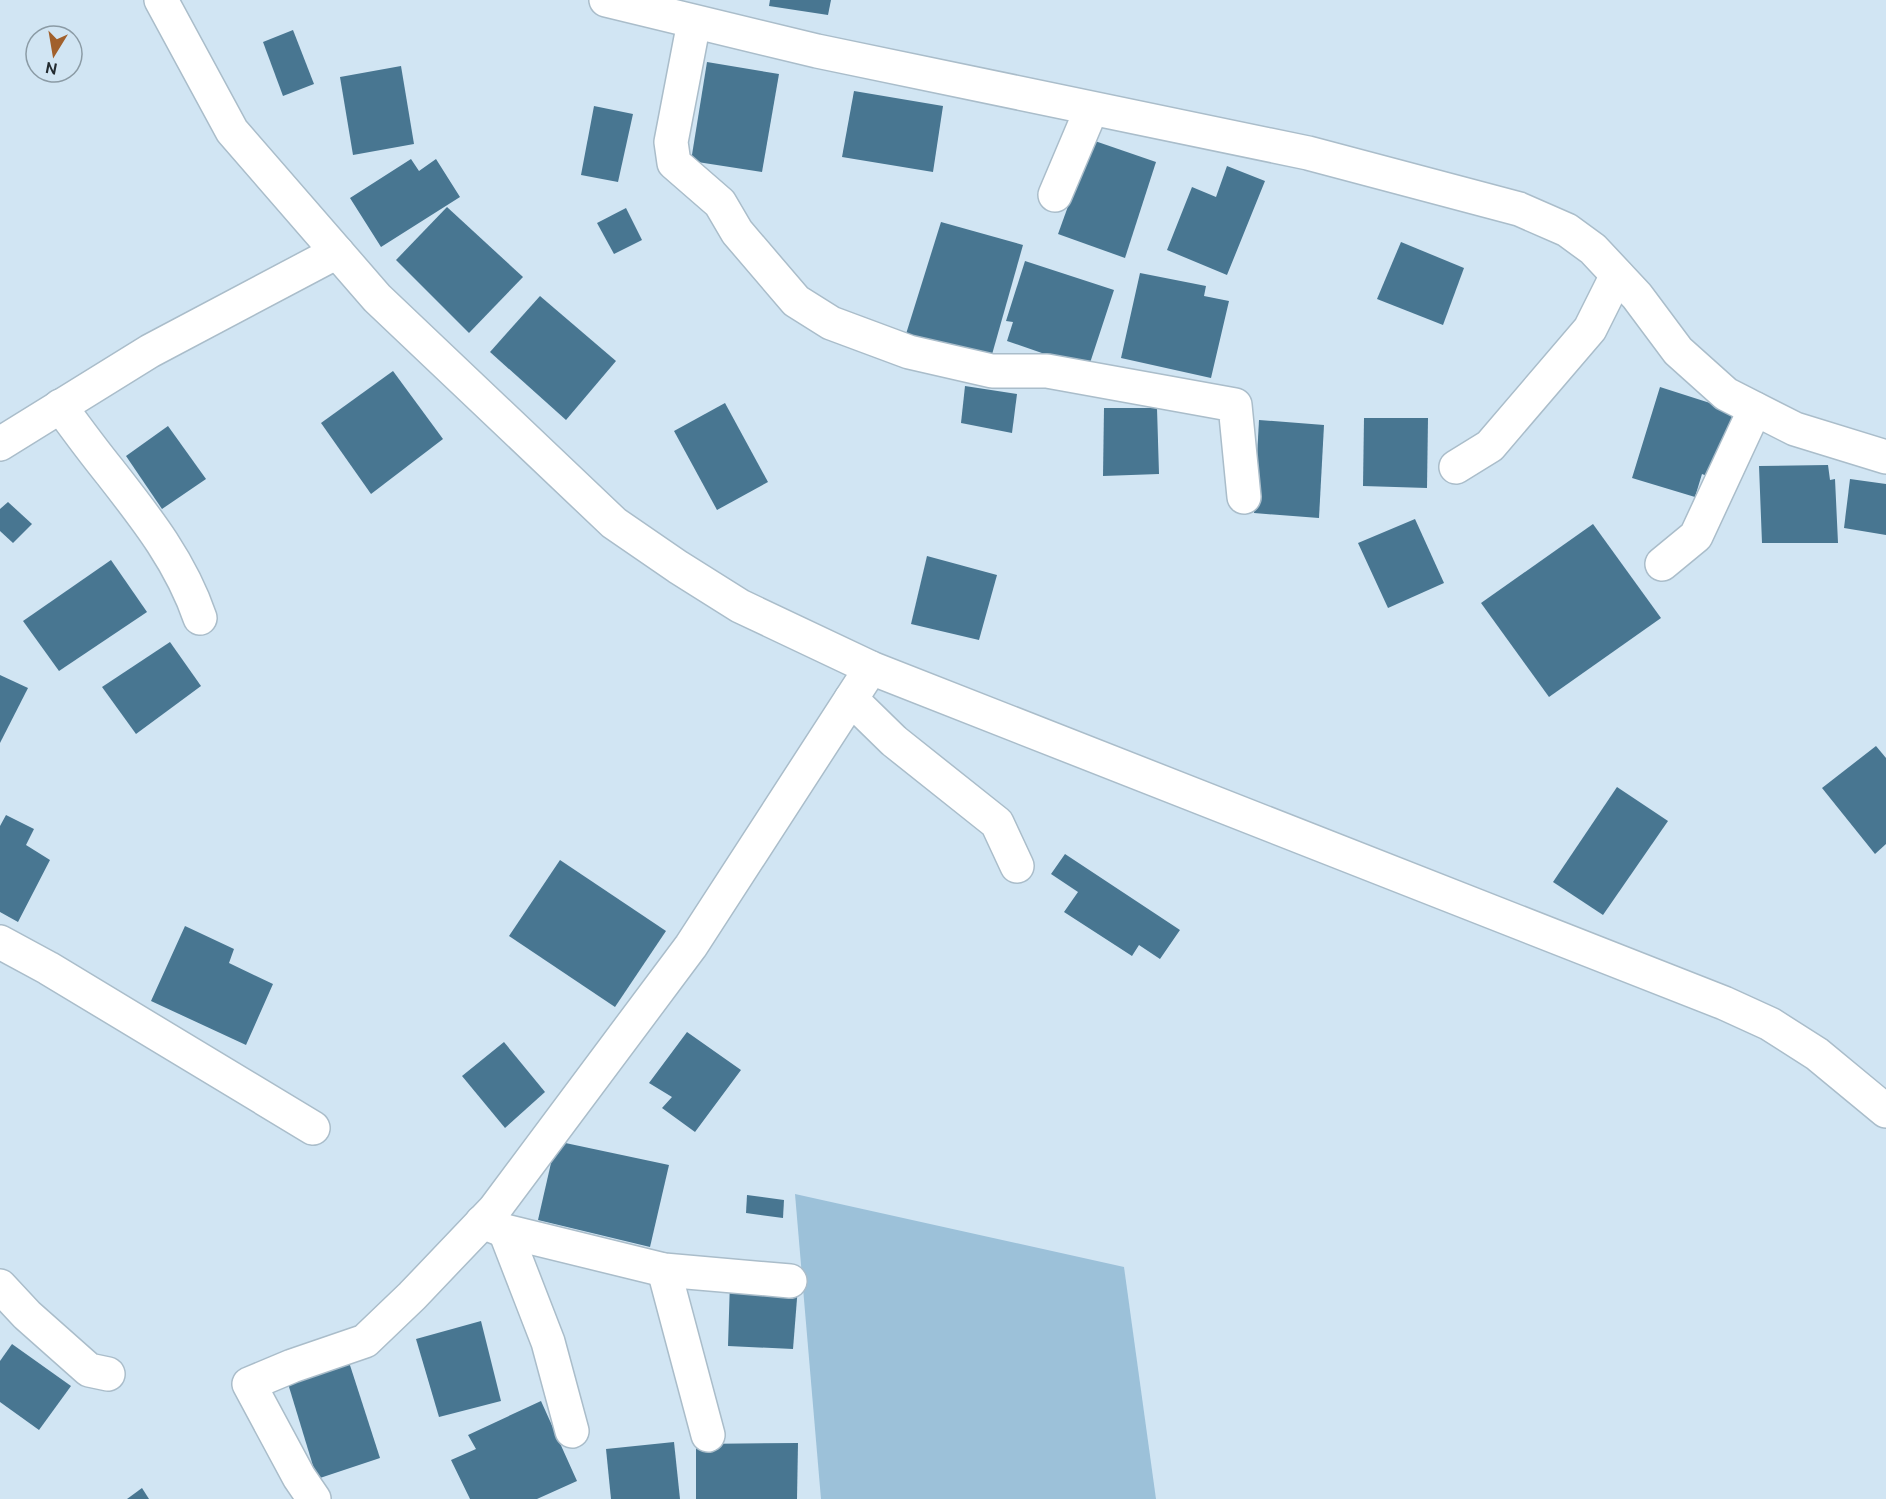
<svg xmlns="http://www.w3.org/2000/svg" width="1886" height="1499" viewBox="0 0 1886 1499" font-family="Ubuntu,sans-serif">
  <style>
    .green { fill: #9cc1d9 }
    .building { fill: #487691 }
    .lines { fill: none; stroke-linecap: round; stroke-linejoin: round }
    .minor-casing { stroke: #aabdca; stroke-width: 36 }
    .minor { stroke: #fff; stroke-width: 33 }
  </style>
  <rect width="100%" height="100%" fill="#d1e5f3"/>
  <polygon class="green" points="795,1194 1124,1267 1156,1499 821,1499"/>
  <g class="building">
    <polygon points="770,0 831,0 828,15 769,6"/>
    <polygon points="293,30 314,84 283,96 263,42"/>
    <polygon points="707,62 779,74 762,172 691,161"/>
    <polygon points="401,66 414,144 353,155 340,77"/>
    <polygon points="854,91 943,106 933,172 842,157"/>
    <polygon points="594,106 633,114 618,182 581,175"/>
    <polygon points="1092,140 1156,162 1125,258 1058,234"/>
    <polygon points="411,159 419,171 436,159 460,197 381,247 350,198"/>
    <polygon points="1227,166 1265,181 1227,275 1167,250 1192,187 1216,197"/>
    <polygon points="447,207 523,277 469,333 396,260"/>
    <polygon points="626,208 642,240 614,254 597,223"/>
    <polygon points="941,222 1023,245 991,358 906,334"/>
    <polygon points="1401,242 1464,268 1443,325 1377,299"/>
    <polygon points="1025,261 1114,290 1088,369 1007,341 1013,322 1006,321"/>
    <polygon points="1140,273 1206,286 1204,296 1229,301 1211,378 1121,358"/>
    <polygon points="540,296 616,361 566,420 490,352"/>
    <polygon points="393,371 443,439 371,494 321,423"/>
    <polygon points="965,386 1017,394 1012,433 961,423"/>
    <polygon points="1660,387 1735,411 1712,478 1702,474 1695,497 1632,478"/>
    <polygon points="725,403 768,482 717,510 674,431"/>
    <polygon points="1104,408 1157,408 1159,474 1103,476"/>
    <polygon points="1364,418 1428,418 1427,488 1363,486"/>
    <polygon points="1259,420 1324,425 1319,518 1254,513"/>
    <polygon points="168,426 206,479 162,509 126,456"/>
    <polygon points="1828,465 1830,480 1835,479 1838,543 1762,543 1759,466"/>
    <polygon points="1850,479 1886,484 1886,535 1844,528"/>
    <polygon points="8,502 32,524 13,543 0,531 0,509"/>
    <polygon points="1415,519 1444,583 1388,608 1358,543"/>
    <polygon points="1593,524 1661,618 1549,697 1481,603"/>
    <polygon points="927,556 997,575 979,640 911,624"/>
    <polygon points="111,560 147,612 59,671 23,621"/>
    <polygon points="170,642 201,686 136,734 102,687"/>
    <polygon points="0,675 28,688 0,743"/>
    <polygon points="1876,746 1886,758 1886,844 1875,854 1822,788"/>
    <polygon points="1617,787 1668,821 1603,915 1553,882"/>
    <polygon points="6,815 34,829 26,845 50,860 18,922 0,912 0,826"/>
    <polygon points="1065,854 1180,930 1160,959 1139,945 1132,956 1064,912 1078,892 1051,874"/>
    <polygon points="560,860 666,931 615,1007 509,936"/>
    <polygon points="185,926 234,949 229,963 273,984 246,1045 151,1001"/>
    <polygon points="687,1032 741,1070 695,1132 662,1108 672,1097 649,1083"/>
    <polygon points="504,1042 545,1092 505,1128 462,1076"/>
    <polygon points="556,1141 669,1165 650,1247 538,1220"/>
    <polygon points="747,1195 784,1200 783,1218 746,1213"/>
    <polygon points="730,1281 798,1286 793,1349 728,1346"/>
    <polygon points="481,1321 501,1401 439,1417 416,1339"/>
    <polygon points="12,1344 71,1386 39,1430 0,1402 0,1361"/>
    <polygon points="348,1359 380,1458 317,1479 286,1377"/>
    <polygon points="541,1401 577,1481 537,1499 470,1499 451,1460 476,1449 468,1435"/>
    <polygon points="674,1442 680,1499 611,1499 606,1449"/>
    <polygon points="798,1443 797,1499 696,1499 696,1444"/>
    <polygon points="142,1488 149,1499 127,1499"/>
  </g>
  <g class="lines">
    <g class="minor-casing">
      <g id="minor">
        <polyline points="161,0 232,131 377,298 614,523 678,567 740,606 871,668 1724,1003 1770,1024 1817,1054 1886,1111"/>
        <polyline points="606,0 817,51 1308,153 1519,209 1567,230 1593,249 1637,296 1678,351 1726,394 1795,429 1886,457"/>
        <polyline points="694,22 671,142 674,163 720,203 737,232 796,301 831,323 909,352 992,371 1047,371 1235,405 1244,497"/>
        <polyline points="1055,195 1091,110"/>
        <path d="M60,406c16,22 33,45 50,66 36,46 71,90 90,146"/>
        <polyline points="0,444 150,351 337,252"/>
        <polyline points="1456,467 1490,446 1590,329 1617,275"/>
        <polyline points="1662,564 1696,536 1755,409"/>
        <polyline points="851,699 894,741 997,823 1017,866"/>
        <polyline points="0,942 48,968 313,1128"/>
        <polyline points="482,1222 505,1231 664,1270 790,1281"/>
        <polyline points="505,1231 548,1342 572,1431"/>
        <polyline points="664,1270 708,1435"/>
        <polyline points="0,1286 27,1315 89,1370 108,1374"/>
        <polyline points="314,1499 299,1477 249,1384 292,1366 365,1341 412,1296 494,1210 691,946 871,668"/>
      </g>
    </g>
    <use href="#minor" class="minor"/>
  </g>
  <g transform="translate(54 54) rotate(191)"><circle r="28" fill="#d1e5f3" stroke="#8b9ba5" stroke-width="1.5"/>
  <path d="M0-4.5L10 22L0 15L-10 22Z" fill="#a1602c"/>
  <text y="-9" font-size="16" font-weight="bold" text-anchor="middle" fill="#232b30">N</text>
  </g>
</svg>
